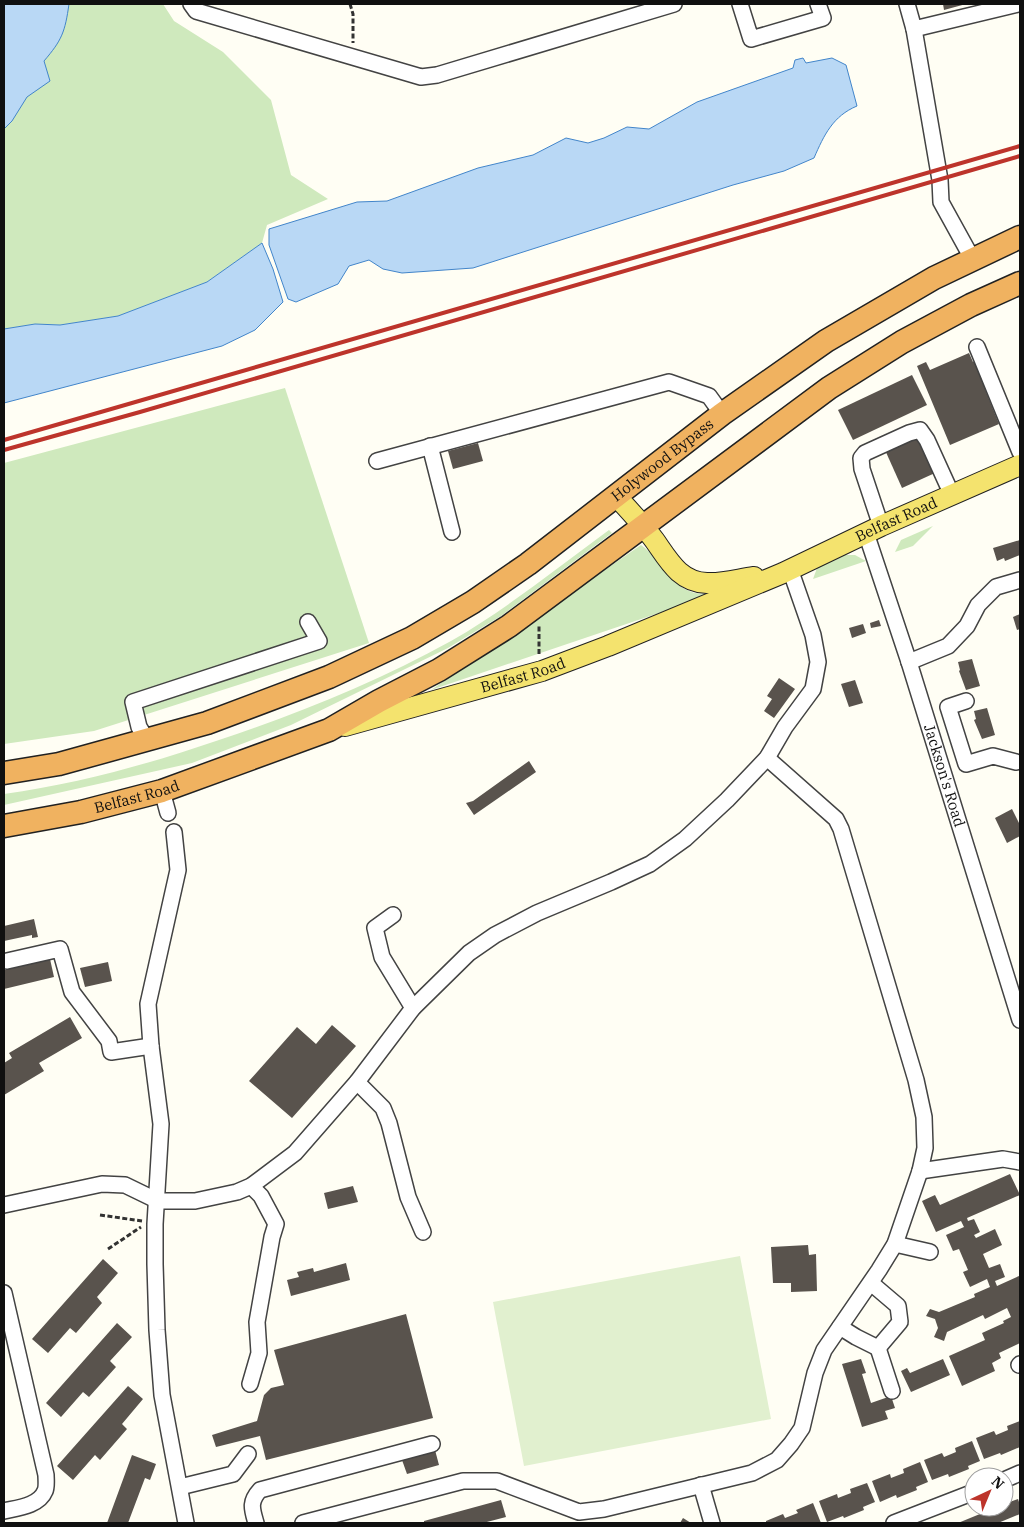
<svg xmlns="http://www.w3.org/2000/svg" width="1024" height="1527" viewBox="0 0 1024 1527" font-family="'IBM Plex Serif',serif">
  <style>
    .green { fill: #cfe9bd }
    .pitch { fill: #e1f0cf }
    .water { fill: #b9d8f5; stroke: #4285ca }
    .building { fill: #59534d }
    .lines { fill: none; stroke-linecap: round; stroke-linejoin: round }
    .minor-casing { stroke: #434343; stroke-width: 18 }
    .major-casing { stroke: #212121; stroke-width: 22 }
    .highway-casing { stroke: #212121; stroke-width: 25 }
    .path { stroke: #323232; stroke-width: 3; stroke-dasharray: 5 2.5; stroke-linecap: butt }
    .minor { stroke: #fff; stroke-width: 15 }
    .major { stroke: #f4e36e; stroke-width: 20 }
    .highway { stroke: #f0b260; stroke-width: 22 }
    .rail { stroke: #bd342b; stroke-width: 4 }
    .labels { text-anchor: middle; stroke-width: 5; stroke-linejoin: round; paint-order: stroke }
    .street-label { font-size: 15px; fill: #101010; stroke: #fff }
  </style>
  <rect width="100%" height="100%" fill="#fffef4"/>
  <g class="green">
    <polygon points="4,4 163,4 174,21 223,52 271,100 291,175 328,199 267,225 262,243 207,282 118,316 60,325 35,324 4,329"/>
    <polygon points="285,388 369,643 94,731 4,744 4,463"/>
    <polygon points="933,526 913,546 895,552 901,540"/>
    <path d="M609,530l3,3 -111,83 -53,32 -157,77 -99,38 -188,42v-11c73,-10 145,-30 215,-54 81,-27 158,-58 232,-99 56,-32 106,-73 158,-111z"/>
    <path d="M641,545c22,15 32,49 63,49 7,0 16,-3 23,-4l-296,100z"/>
    <polygon points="841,555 855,555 866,561 813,579 817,568"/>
  </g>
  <polygon class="pitch" points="740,1256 771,1419 524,1466 493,1302"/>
  <g class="water">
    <path d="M4,4h65c-4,28 -7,36 -25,57l6,20 -23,16 -15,24 -8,8z"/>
    <path d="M803,58l3,5 26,-5 14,7 11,41c-24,10 -33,29 -43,52l-30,13 -51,14 -260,83 -71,5 -19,-4 -14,-9 -20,6 -11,18 -42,18 -8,-3 -19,-54v-16l88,-27 30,-1 91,-33 55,-13 33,-17 22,5 16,-5 23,-11 22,2 48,-27 96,-34 2,-8z"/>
    <polygon points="262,243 273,269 283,302 255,330 222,346 4,403 4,329 35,324 60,325 118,316 207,282"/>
  </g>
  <g class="building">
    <polygon points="943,4 966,4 944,10"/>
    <polygon points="969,353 973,362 979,360 990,387 985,389 999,424 950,445 917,366 926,362 930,370"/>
    <polygon points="912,375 927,405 853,440 838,410"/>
    <polygon points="919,435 935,473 902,488 885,450"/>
    <polygon points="478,443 483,461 453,469 448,451"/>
    <polygon points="1020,540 1020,555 1005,561 1004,558 997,561 993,548"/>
    <polygon points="1020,614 1020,629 1017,630 1013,617"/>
    <polygon points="879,620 881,626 871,628 870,623"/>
    <polygon points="863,624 866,633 852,638 849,628"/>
    <polygon points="972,659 980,686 966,690 959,671 960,670 958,662"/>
    <polygon points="779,678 795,689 774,718 764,711 772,699 767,696"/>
    <polygon points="855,680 863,703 849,707 841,684"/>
    <polygon points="987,708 995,735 982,739 974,720 976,719 974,711"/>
    <polygon points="529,761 536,772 474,815 466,803 473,801"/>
    <polygon points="1012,809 1020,825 1020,836 1007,843 995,818"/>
    <polygon points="34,919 38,937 32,938 32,935 4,941 4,926"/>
    <polygon points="50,959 54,977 4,989 4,970"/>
    <polygon points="108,962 112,981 85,987 80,968"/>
    <polygon points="70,1017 82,1038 39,1063 44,1071 4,1095 4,1063 12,1058 9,1053"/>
    <polygon points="332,1025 356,1046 292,1118 249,1081 297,1027 316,1044"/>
    <polygon points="1010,1174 1020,1195 967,1218 968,1221 974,1219 980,1232 974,1235 976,1238 995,1229 1002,1245 983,1254 989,1268 1000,1264 1005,1277 995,1281 997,1286 1019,1276 1020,1280 1020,1343 999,1353 1001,1358 992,1363 995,1371 962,1386 949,1356 985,1340 982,1333 1004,1323 1003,1321 1011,1317 1007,1308 985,1319 983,1315 947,1332 944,1341 934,1337 938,1328 935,1319 926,1316 930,1309 939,1312 975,1297 974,1294 990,1287 987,1279 970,1287 963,1272 968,1270 959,1249 953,1251 946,1235 964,1227 961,1221 936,1232 922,1201 935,1195 940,1205"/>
    <polygon points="353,1186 358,1202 328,1209 324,1193"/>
    <polygon points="808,1245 809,1255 816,1254 817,1291 791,1292 791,1283 773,1283 771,1247"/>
    <polygon points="103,1259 118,1273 97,1297 102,1303 76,1333 70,1328 48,1353 32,1339"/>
    <polygon points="346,1263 350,1280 291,1296 287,1280 299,1277 297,1272 313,1268 314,1272"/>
    <polygon points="406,1314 433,1418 266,1460 260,1436 216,1447 212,1435 257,1421 264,1395 271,1388 284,1385 274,1350"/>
    <polygon points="117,1323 132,1337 110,1361 116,1367 89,1397 83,1392 61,1417 46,1403"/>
    <polygon points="861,1359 866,1373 862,1374 871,1403 891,1396 895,1408 885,1411 888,1419 862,1427 842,1364"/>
    <polygon points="943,1359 950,1375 911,1392 901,1371 907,1368 910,1373"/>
    <polygon points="128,1386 143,1399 122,1424 127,1429 100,1460 95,1455 73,1480 57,1466"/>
    <polygon points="1020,1421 1020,1447 1001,1455 1000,1453 984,1459 976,1438 994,1431 996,1435 1008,1430 1007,1426"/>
    <polygon points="972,1441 980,1461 968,1466 969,1469 949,1477 948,1474 932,1480 924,1460 942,1453 944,1457 956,1452 955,1448"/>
    <polygon points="435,1450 439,1465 407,1474 402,1460"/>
    <polygon points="132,1455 156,1464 150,1480 145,1478 128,1523 107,1523"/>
    <polygon points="920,1462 928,1482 916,1487 917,1490 897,1498 896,1495 880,1502 872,1481 890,1474 891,1478 904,1473 903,1469"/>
    <polygon points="867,1483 875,1502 863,1507 864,1510 844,1518 843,1516 827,1522 819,1501 837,1494 838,1498 851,1493 850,1489"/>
    <polygon points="1018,1499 1020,1505 1020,1514 998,1523 958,1523 997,1507 1004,1507 1004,1504"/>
    <polygon points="501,1500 506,1517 483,1523 424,1523 424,1521"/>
    <polygon points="813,1503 821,1523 766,1523 766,1521 783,1514 785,1518 798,1513 796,1510"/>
    <polygon points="683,1518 691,1523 680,1523"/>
  </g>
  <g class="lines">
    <g class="minor-casing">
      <g id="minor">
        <polyline points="191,4 196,11 421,77 437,75 674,4"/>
        <polyline points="740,4 751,39 823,18 818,4"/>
        <polyline points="907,4 914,29 1018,4"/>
        <polyline points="914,29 940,180 941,202 973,260"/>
        <polyline points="977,347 1020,452"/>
        <polyline points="430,446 452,532"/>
        <polyline points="377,461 669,382 709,396 722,414"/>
        <polyline points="881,526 862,469 861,458 865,453 909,433 920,430 927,440 952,495"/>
        <path id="s1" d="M866,533l43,129 111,358"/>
        <polyline points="909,662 948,646 967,626 978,605 996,587 1020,580"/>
        <polyline points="966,701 948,707 966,764 993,756 1016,762"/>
        <polyline points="147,740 139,727 133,702 319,641 308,622"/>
        <polyline points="162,791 168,813"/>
        <polyline points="174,832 178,870 148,1004 151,1046 161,1124 155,1224 155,1264 157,1330 162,1395 186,1523"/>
        <polyline points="393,915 375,928 382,957 413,1008"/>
        <polyline points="7,961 60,949 72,992 109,1041 111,1052 151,1046"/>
        <polyline points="357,1082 383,1108 389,1123 408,1197 423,1232"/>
        <polyline points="920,1171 1003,1159 1020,1162"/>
        <polyline points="4,1205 102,1184 125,1185 158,1201 195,1201 237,1192 251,1186 295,1153 357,1082 413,1008 469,953 495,935 537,913 611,882 650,864 685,839 727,800 767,758 785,727 813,689 818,662 813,635 790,569"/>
        <polyline points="895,1244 930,1252"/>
        <path d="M4,1293l42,182c0,4 1,12 -1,16 -6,15 -28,17 -41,20"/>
        <polyline points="840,1327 856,1337 878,1348 900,1322 898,1306 871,1283"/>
        <polyline points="878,1348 892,1391"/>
        <polyline points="1019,1365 1020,1364"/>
        <polyline points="250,1384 259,1353 257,1322 272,1237 276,1224 261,1196 251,1186"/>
        <polyline points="1004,1480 1020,1473"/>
        <polyline points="701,1485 712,1523"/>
        <polyline points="180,1487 233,1474 248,1454"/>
        <path d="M256,1523c-4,-14 -7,-21 4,-33l172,-46"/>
        <polyline points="303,1523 463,1481 497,1481 579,1512 604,1509 752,1473 777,1460 791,1444 802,1428 815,1373 824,1350 879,1270 895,1244 920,1171 925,1148 924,1117 916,1080 841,829 836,819 767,758"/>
        <polyline points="894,1523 974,1492"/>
      </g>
    </g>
    <g class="major-casing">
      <g id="major">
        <path d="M617,497c13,14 27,29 38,44 14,20 25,41 52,42 15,1 32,-4 47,-6"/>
        <path id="s2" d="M345,726l197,-55 66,-25 175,-73 98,-47 139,-61"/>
      </g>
    </g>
    <g class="highway-casing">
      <g id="highway">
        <path id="s3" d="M4,773l55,-9 148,-41 122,-46 83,-39 61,-36 55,-38 194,-150 104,-73 108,-63 86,-41"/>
        <path id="s4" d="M4,826l77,-14 81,-21 167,-61 50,-29 60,-31 70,-44 320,-238 73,-46 69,-37 49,-22"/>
      </g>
    </g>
    <g class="path">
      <polyline points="350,4 353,14 353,43"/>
      <polyline points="539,654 539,625"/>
      <polyline points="100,1215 142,1221"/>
      <polyline points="108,1249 141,1227"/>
    </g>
    <use href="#minor" class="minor"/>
    <use href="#major" class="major"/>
    <use href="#highway" class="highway"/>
    <g class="rail">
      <polyline points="4,440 1020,146"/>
      <polyline points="4,450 140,412 1020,156"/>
    </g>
  </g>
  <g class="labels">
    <g class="street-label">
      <text dy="5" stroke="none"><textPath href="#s3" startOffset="739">Holywood Bypass</textPath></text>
      <text dy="5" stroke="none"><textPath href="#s2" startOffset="590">Belfast Road</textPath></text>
      <text dy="5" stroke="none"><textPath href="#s2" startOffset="185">Belfast Road</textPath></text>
      <text dy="5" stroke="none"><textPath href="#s1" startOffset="255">Jackson's Road</textPath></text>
      <text dy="5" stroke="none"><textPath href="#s4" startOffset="136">Belfast Road</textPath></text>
    </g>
  </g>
  <rect width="1024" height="1527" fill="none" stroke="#101010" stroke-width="10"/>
  <g transform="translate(989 1492) rotate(44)"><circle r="24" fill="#ffffff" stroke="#9f9f9f"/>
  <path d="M0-4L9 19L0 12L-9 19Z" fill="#bd342b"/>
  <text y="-8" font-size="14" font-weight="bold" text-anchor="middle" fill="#101010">N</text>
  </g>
</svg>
